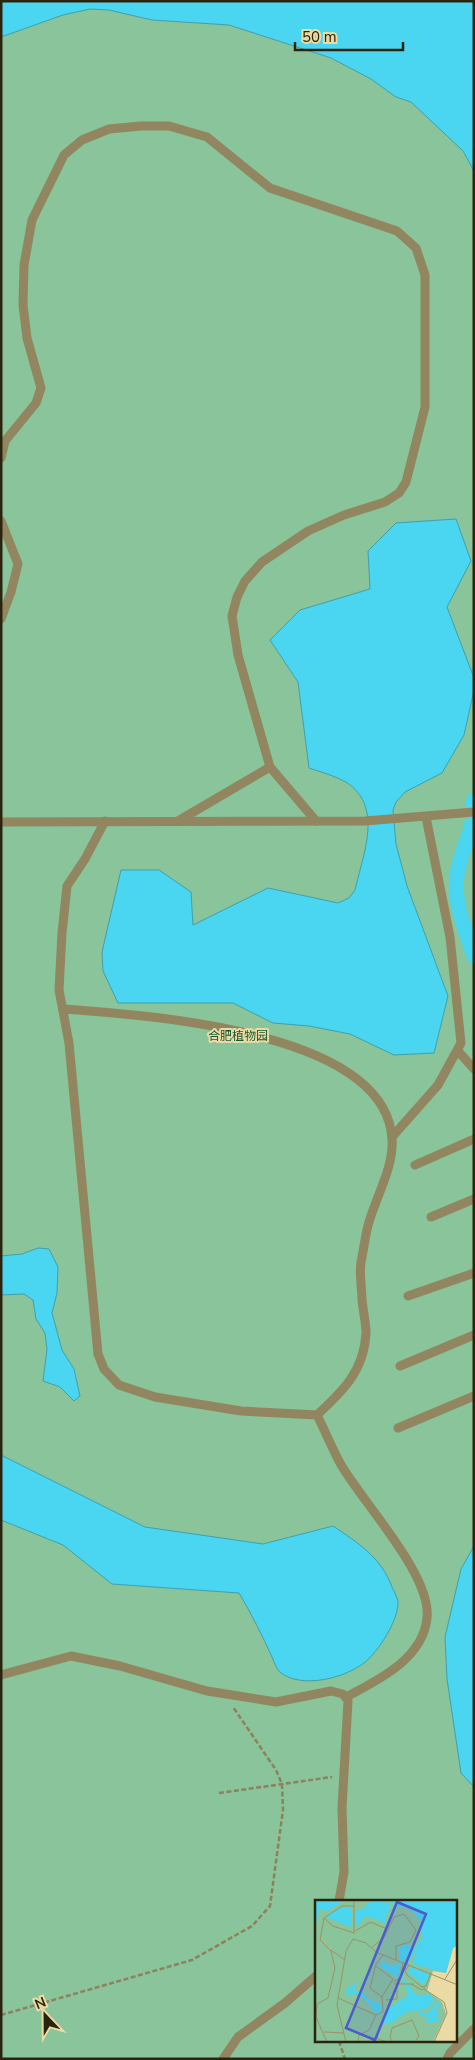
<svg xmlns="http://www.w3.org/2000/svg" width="475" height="2060" viewBox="0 0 475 2060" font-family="'Nunito Sans','Noto Sans SC',sans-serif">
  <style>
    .green { fill: #89c49a; fill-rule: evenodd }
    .water { fill: #4ad5f0; stroke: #40a0ac }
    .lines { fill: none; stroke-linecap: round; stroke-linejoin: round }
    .canal { stroke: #4ad5f0; stroke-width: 15 }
    .path { stroke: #8d825c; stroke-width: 2.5; stroke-dasharray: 5 2.5; stroke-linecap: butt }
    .lane { stroke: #918660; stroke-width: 9 }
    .labels { text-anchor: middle; stroke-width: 4; stroke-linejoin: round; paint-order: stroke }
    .park-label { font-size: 12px; fill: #175832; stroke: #eadaa4 }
    .inset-river { fill: none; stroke: #4ad5f0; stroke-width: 2.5 }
    .inset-road { fill: none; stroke: #9d9168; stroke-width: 1 }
    .view { fill: #4d5bd1; fill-opacity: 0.15; stroke: #4d5bd1; stroke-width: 2.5 }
    .inset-edge { fill: none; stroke: #2a240f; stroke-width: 2.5 }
  </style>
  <rect width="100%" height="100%" fill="#eadaa4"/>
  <path class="green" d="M1,1h473v2058h-473zM316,1901h140v140h-140z"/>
  <g class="water">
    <polygon points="1,1 474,1 474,171 463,151 411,102 396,97 371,79 331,58 229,25 152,20 109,10 90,9 63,15 1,37"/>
    <path d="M456,519l15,42 -24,46 27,71v12l-10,45 -22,38 -37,19 -9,10 -3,8 3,34 11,42 41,110 -14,57 -40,2 -44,-21 -41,-8 -36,-3 -40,-20h-115l-15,-32 -1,-19 19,-82h38l32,22 2,33 75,-37 70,15 11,-5 6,-8c8,-36 29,-83 -9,-108 -11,-6 -25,-10 -37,-14l-11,-86 -28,-42 30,-30 70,-21 -2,-38 28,-28z"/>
    <polygon points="38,1248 49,1249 58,1267 57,1293 52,1313 62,1350 74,1369 80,1396 74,1401 60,1387 43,1381 47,1349 45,1333 36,1319 33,1300 24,1294 1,1295 1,1256 22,1254"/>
    <path d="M1,1455l144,72 118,17 70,-18c25,17 48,31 59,61 2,4 5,10 6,14 1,19 -20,51 -34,62 -20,15 -61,26 -83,10 -4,-3 -7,-11 -9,-16 -10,-22 -21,-44 -33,-64l-127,-9 -49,-39 -62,-25z"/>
    <polygon points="474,1546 474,1787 461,1773 447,1679 445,1637 461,1569"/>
  </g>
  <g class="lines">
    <g class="canal">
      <polyline points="473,803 474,800"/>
      <path d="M472,824c-5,17 -13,35 -15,52 -4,27 9,55 17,80"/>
    </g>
    <g class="path">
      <polyline points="219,1793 332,1777"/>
      <polyline points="1,2015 192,1960 252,1926 270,1906 283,1810 282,1784 276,1770 233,1707"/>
      <polyline points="339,2041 345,2059"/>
    </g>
    <g class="lane">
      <polyline points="1,458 5,441 36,403 41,388 27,338 23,305 24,265 32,220 64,155 82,140 109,129 141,126 169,126 207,137 270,188 397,231 416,248 425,275 425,407 406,482 399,493 385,502 344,515 308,531 262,562 245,581 237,597 232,616 238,655 270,767 316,821"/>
      <polyline points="1,521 18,564 11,592 1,619"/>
      <path d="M105,821l-20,38 -18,27 -5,47 -3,57 10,53 29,311 6,15 15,16 36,12 86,14 76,4c8,16 15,33 23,48 22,39 92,112 87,155 -4,41 -49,62 -81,79"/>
      <polyline points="178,821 270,767"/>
      <polyline points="1,822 365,821 474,812"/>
      <path d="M64,1009c80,6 322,21 328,130 2,27 -15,56 -23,83 -4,13 -5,27 -8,40 -2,12 1,26 1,38 1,11 4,22 4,33 -2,38 -23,58 -49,82"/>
      <polyline points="458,1051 474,1069"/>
      <polyline points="392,1137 438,1085 461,1043 450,937 426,817"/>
      <polyline points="415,1165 474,1139"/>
      <polyline points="431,1217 474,1199"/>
      <polyline points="408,1296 474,1273"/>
      <polyline points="400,1366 474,1335"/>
      <polyline points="398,1428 474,1396"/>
      <polyline points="1,1675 71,1656 120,1666 207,1691 276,1702 331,1691 343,1694 348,1701 342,1808 344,1872 339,1901"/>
      <polyline points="223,2059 238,2037 285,2003 316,1976"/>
      <polyline points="447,2059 450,2053 474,2029"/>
    </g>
  </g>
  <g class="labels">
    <g class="park-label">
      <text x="238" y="1040">合肥植物园</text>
    </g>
  </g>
  <g transform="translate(315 1900)">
    <rect width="142" height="142" fill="#eadaa4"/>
    <path d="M0,0h142v45l-4,3 -7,25 -13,-2 -6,20 15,11 4,12 -13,28h-118z" fill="#89c49a"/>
    <path d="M0,0h30l-17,11 -8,-2 -5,21zM57,0h12l7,7 -6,11 2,6 -21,-8 -9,11 -3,-16 7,-1zM72,0h70v45l-4,3 -7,25 -34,-9 9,-25 1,-16 -11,-14 -18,-4zM28,7l8,1v19l-23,-9v-4zM93,44l4,4 -5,11 -6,3 -3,16 -18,-11 3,-8 3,5 10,2 4,-5 -2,-13zM95,67l19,7 -5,11 -16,-12zM86,74l14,20 10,2 2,-4 8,8 -10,10 -16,1 -20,13h-7l5,-14 21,-15zM42,82l-3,9h7l7,8 12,5 2,6 -4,3 -5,-1 -1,-6 -14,-12 -12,1 2,-7zM122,102l4,3 -3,4 -3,-1 4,7 -6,3 6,-1 1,3 -12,4 -2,-4 5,-1 -11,-4v-4l7,3z" fill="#4ad5f0"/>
    <path class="inset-river" d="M91,63l14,-21"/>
    <path class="inset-road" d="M9,18l-4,22 11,11 4,17 -7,30 -11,6 -1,13 11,25M40,31l16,-9 16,7M39,33l-21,-7 -9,-8 18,-12h12M39,34v-34M57,47l12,-9 10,-21 10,-3 12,16 -6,12 -14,4v14M16,50l14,10M94,65l-4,6 2,4 15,12 4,-1 5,-13M61,66l17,13 -11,18M130,79l13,-21M78,82l7,-4 3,-15M79,84h20M96,84l11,6 3,-2M109,89l20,13 3,11 -13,29M23,98l38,17 -7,15 -10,5 -1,7M71,100l11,-1v-12M61,115l7,-3 -1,-15 -12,-9 6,-24 7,-9M9,132l20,1M31,142l-9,-37 9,-54 7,-12 13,4 10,9 82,33M57,142l4,-4 10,4M78,142l-3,-4 2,-10 20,-8 7,16 -4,6"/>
    <path class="view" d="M82,2l29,12 -51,126 -29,-12z"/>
    <rect width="142" height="142" class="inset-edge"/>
  </g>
  <rect width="475" height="2060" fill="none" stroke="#2a240f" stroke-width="5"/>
  <g transform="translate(45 2015) rotate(338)" stroke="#eadaa4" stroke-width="4" paint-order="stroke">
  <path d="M0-4L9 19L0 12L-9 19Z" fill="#2a240f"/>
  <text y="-8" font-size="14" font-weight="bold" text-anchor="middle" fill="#2a240f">N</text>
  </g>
  <path d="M295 42v8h108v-8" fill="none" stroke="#2a240f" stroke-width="2.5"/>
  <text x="302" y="42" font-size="15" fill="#2a240f" stroke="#eadaa4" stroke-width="4" paint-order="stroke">50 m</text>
</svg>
